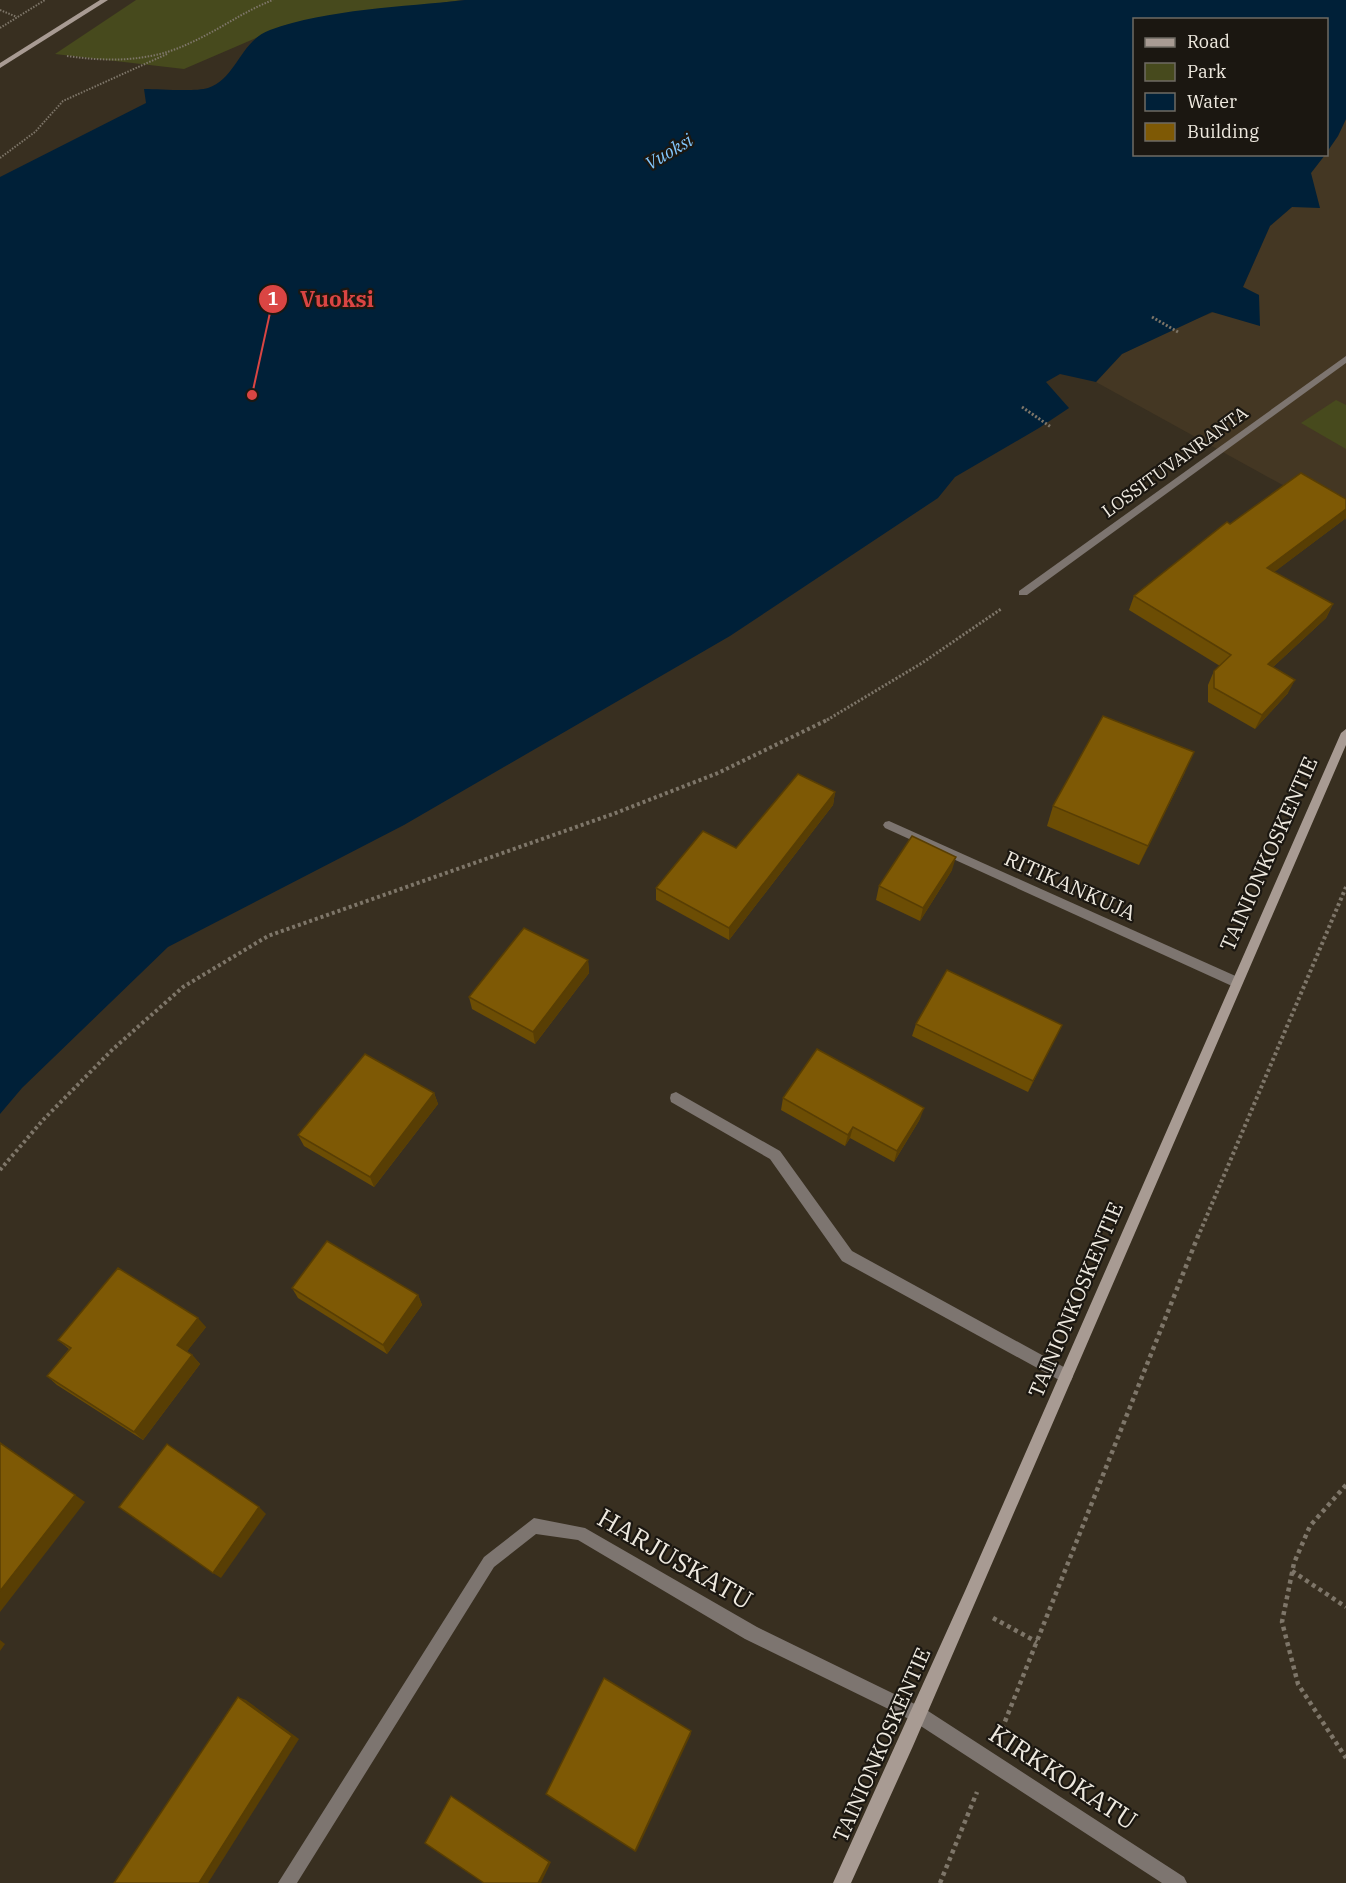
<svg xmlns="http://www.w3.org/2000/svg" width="1346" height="1883" viewBox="0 0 1346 1883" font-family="'IBM Plex Serif',serif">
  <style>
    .built { fill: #443723 }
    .green { fill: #474a1d }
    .water { fill: #002038 }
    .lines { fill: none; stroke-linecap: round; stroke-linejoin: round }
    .path-far3 { stroke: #7e7669; stroke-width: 2; stroke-dasharray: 1.5 1.5; stroke-linecap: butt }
    .path-far2 { stroke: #7e7669; stroke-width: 3; stroke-dasharray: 2 2; stroke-linecap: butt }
    .path-far1 { stroke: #7e7669; stroke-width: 4; stroke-dasharray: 3 3; stroke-linecap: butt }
    .path { stroke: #7e7669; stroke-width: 4.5; stroke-dasharray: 4 4; stroke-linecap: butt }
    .lane { fill: #7d7570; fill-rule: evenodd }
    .street { fill: #7d7570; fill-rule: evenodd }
    .secondary { fill: #a89b93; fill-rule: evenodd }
    .wall { fill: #6c4d04 }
    .shaded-wall { fill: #583e04 }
    .building { fill: #7e5905; stroke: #583e04; stroke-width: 1.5 }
    .labels { text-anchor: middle; stroke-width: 4.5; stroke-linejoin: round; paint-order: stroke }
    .far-water-label { font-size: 18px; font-style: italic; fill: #83c7fd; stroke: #1b1711 }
    .far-street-label { font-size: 18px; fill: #eee9df; stroke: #1b1711 }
    .street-label { font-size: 21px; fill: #eee9df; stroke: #1b1711 }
    .near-street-label { font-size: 26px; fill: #eee9df; stroke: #1b1711 }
    .leader { fill: none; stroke: #da4543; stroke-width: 2 }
    .callout-dot { fill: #da4543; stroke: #1b1711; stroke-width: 2 }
    .mark-label { font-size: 18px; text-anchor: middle; font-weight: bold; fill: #fff }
    .callout-label { font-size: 22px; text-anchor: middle; font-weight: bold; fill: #da4543; stroke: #1b1711; stroke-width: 4.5; stroke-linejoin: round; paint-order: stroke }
  </style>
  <rect width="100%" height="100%" fill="#382f20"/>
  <polygon class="built" points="1346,119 1346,520 1096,382 1122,354 1180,325 1259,295 1243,287 1270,226 1292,207 1311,173 1338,136"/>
  <g class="green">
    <polygon points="136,0 462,0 286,25 184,69 55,54"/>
    <polygon points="1336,400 1346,405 1346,449 1301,423"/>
  </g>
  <path class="water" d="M465,0h881v119l-8,17 -11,16 -1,-132h-192v134l191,1 -14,18 9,35 -28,-1 -22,19 -27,61 16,8 1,31 -48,-14 -90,42 -26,28 -36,-8 -14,8 23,26 -30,20 -84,49 -17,21 -208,138 -326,189 -236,122 -146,141 -22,26v-937l146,-74 -2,-14c15,0 51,3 64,-1 29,-10 32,-47 62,-58 57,-21 134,-23 195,-30z"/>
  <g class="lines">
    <g class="path-far3">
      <polyline points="0,10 17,17"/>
      <polyline points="0,28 45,0"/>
      <path d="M67,56c42,6 84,6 123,-13 29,-13 54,-32 83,-43"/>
      <polyline points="0,158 35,132 63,101 167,54"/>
    </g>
    <g class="path-far2">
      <polyline points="1152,317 1178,332"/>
      <polyline points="1022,407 1051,427"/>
      <polyline points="827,720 922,663 1001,609"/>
    </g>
    <g class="path-far1">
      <polyline points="0,1170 43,1120 113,1049 183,987 268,936 613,814 718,773 829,719"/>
      <polyline points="1200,1232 1346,887"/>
    </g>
    <g class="path">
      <polyline points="1346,1485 1310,1526 1294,1563 1282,1622 1298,1684 1346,1758"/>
      <polyline points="1292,1571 1346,1607"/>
      <polyline points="993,1618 1037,1642"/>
      <polyline points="1002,1729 1200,1231"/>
      <polyline points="940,1883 977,1792"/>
    </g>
    <polygon class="lane" points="676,1092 780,1151 852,1251 1071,1371 1073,1376 1071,1381 1066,1383 1061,1381 842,1261 770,1159 671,1102 670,1098 671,1094"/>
    <g class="street">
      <polygon points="1346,356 1346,363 1027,595 1019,595 1019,591"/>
      <polygon points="889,821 1240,978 1242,982 1240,986 1236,987 1232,986 885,828 883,825 885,822"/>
      <polygon points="534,1518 585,1528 757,1627 925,1709 1184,1877 1187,1883 1162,1883 913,1721 745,1639 578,1540 536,1534 494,1567 297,1883 278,1883 484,1557"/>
    </g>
    <g class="secondary">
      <polygon points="100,0 108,0 0,68 0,63"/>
      <polygon points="1346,729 1346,745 913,1746 851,1883 833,1883 965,1591 1341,733"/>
    </g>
  </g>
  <g class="wall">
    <polygon points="1346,518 1274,572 1333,604 1326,618 1273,667 1288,693 1255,729 1208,702 1208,685 1214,671 1220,666 1129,610 1134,596"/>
    <polygon points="1185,772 1139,865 1047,826 1053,806"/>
    <polygon points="835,792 833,805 729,940 656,900 656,888 736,848"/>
    <polygon points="952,870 920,921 876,900 879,886"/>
    <polygon points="588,960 589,973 535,1044 472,1009 469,997"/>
    <polygon points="916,1024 1056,1037 1028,1092 912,1036"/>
    <polygon points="434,1093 438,1104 374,1187 304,1146 298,1135"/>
    <polygon points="783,1098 920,1119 894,1162 850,1138 845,1146 781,1110"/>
    <polygon points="292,1288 418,1295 422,1305 387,1354 298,1298"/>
    <polygon points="206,1327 187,1351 192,1355 200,1364 143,1440 57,1385 47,1376 69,1349 58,1340"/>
  </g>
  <g class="shaded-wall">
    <polygon points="1346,509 1346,518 1261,582 1267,568"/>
    <polygon points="1333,604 1326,618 1261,678 1268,664"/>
    <polygon points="1295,680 1288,693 1255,729 1262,715"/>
    <polygon points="1194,752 1185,772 1139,865 1148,846"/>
    <polygon points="835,792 833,805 729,940 729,928"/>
    <polygon points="956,857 952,870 920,921 923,908"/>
    <polygon points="588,960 589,973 535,1044 533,1032"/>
    <polygon points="1062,1025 1056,1037 1028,1092 1033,1081"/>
    <polygon points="434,1093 438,1104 374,1187 370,1177"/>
    <polygon points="924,1108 920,1119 894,1162 897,1151"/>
    <polygon points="853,1127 850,1138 845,1146 848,1135"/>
    <polygon points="418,1295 422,1305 387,1354 383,1345"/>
    <polygon points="198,1318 206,1327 185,1354 177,1345"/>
    <polygon points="192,1355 200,1364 143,1440 134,1432"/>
    <polygon points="0,1442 85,1502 0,1612"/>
    <polygon points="259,1507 266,1514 221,1578 213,1573"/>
    <polygon points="0,1640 5,1644 0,1651"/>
    <polygon points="238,1697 246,1700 299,1739 208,1883 199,1883"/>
    <polygon points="691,1731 691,1734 636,1852 635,1851"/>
    <polygon points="451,1796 551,1862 541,1883 538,1883"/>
  </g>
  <g class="building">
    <polygon points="1301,473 1346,499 1346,509 1267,568 1333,604 1268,664 1295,680 1262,715 1214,688 1214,671 1231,655 1134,596 1227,522 1230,524"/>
    <polygon points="1103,716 1194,752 1148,846 1053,806"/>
    <polygon points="798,774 835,792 729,928 656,888 703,831 736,848"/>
    <polygon points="912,836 956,857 923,908 879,886"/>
    <polygon points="524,928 588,960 533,1032 469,997"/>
    <polygon points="947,970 1062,1025 1033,1081 916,1024"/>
    <polygon points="817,1049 924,1108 897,1151 853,1127 848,1135 783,1098"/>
    <polygon points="365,1054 434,1093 370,1177 298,1135"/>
    <polygon points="327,1241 418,1295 383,1345 292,1288"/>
    <polygon points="118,1268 198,1318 177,1345 192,1355 134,1432 47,1376 71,1348 58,1340"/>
    <polygon points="0,1443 75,1495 0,1591"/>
    <polygon points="167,1444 259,1507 213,1573 119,1507"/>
    <polygon points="604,1678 691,1731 635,1851 546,1794"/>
    <polygon points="238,1697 292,1736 199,1883 114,1883"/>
    <polygon points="451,1796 549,1862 538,1883 484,1883 425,1843"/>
  </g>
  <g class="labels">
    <g class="far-water-label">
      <text transform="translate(669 152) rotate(-31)" y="6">Vuoksi</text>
    </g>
    <g class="far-street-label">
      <text transform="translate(1175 462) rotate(-36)" y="6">LOSSITUVANRANTA</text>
    </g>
    <g class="street-label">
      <text transform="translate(1269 854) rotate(-66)" y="7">TAINIONKOSKENTIE</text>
      <text transform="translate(1070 886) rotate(24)" y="7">RITIKANKUJA</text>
      <text transform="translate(1076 1300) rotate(-67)" y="7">TAINIONKOSKENTIE</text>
      <text transform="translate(882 1745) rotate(-66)" y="7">TAINIONKOSKENTIE</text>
    </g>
    <g class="near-street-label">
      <text transform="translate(675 1559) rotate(30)" y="9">HARJUSKATU</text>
      <text transform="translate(1063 1777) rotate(33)" y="9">KIRKKOKATU</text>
    </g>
  </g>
  <path class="leader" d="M252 395L273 299"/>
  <g class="callout-dot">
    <circle cx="252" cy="395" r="6"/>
    <circle cx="273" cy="299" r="15"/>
  </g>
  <g class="mark-label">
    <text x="273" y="305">1</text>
  </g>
  <g class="callout-label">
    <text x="337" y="307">Vuoksi</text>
  </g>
  <rect x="1133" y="18" width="195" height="138" fill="#1b1711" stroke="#6f6b63" stroke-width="1.5"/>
  <rect x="1145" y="38" width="30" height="9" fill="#a89b93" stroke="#6f6b63" stroke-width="1.5"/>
  <text x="1187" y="48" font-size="18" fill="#eee9df">Road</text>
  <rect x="1145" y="63" width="30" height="18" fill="#474a1d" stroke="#6f6b63" stroke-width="1.5"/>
  <text x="1187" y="78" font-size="18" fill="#eee9df">Park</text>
  <rect x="1145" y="93" width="30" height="18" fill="#002038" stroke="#6f6b63" stroke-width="1.5"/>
  <text x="1187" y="108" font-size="18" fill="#eee9df">Water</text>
  <rect x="1145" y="123" width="30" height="18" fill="#7e5905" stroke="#6f6b63" stroke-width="1.5"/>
  <text x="1187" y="138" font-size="18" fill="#eee9df">Building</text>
</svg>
